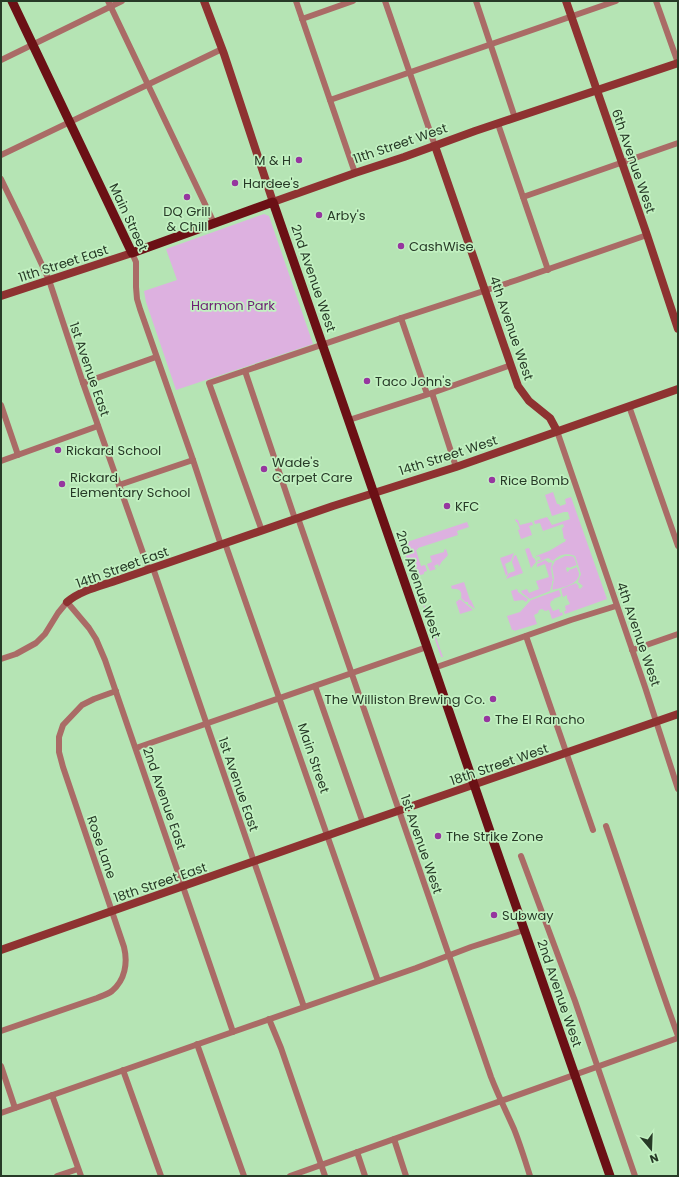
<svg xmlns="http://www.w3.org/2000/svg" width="679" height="1177" font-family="Poppins,sans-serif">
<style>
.green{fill:#ddb1e0}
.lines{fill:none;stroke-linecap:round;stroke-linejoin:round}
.street{stroke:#aa6b66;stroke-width:6}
.secondary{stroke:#8e3231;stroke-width:8}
.primary{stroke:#6b1015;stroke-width:9}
.poi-dot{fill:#96369f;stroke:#c2f1c1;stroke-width:1.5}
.labels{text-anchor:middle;stroke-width:3.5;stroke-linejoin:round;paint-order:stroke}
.street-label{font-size:13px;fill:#273a27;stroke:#c2f1c1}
.poi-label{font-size:13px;fill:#273a27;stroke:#c2f1c1;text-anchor:start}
.park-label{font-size:13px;fill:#6e1f75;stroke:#c2f1c1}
</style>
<rect width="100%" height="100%" fill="#b5e4b4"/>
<!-- green -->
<g class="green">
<path d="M264 214 269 216 313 344 176 390 146 302 144 291 177 280 166 249Z"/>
<path d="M553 492 557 504H559L560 506 566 504 565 499 571 497 607 599 565 614 564 611H566L565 606 570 604 567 598V595L563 597 561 589 576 583 579 586 578 587 580 589 583 586 578 582 581 574 575 556C566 552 559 555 553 561L548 558 538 562 537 561 541 559 539 556 536 557V556L549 551 564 542H565L566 539H564L562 528 564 527 563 524 543 531 540 523 535 524 534 521 547 517 552 525 570 519 568 512H564L552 516 545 495Z"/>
<path d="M515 519 518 520 520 525 532 522 533 525 529 526 532 535 521 539 518 530 520 529 517 522H516Z"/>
<path d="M467 522 469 527 457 531 458 535 418 548V549L416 550 421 566 425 565 427 571 424 572V574L413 577 402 545 404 543Z"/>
<path d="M529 548 533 558H534L536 562 531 568 525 549Z"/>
<path d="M446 549 448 555C445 559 441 561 439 567L438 564 434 566 436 569 430 571 427 564 432 562 430 556 444 552V550Z"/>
<path d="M514 553 511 561 505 564 508 574 506 576 500 558Z"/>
<path d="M516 555 523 573 506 579 509 573 515 571 512 562 514 556Z"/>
<path d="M565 556H571L574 557 577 565 569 568 568 567 566 568 567 572 569 571V570L577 567C577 568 579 573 579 573 580 585 560 588 552 590L554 578 552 567 555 561Z"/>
<path d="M545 560 549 563 550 562 552 563 551 569 553 581H552V584L550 591 530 599 522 593 521 591 527 589 529 593 539 589 536 581 549 577 545 564 537 567V564Z"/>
<path d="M464 582 470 600H471L475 609 468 604V602H465L461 598C463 591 458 588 452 589L451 586Z"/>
<path d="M417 587H418L443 657H441Z"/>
<path d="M517 589 518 592 528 599 526 602 523 600 514 601 511 591Z"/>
<path d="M559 590 561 596 553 599 554 600 551 601 550 605 553 611 559 609 560 613 562 612 563 615 552 619 549 610 545 611 542 609 539 610 538 613 534 615 537 624 514 631V630H512L507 616 520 612 531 600Z"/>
<path d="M460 599 473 610 460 614 456 602Z"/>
</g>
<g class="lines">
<!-- street -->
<g class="street">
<path d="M108 1 214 223"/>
<path d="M296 1 355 173"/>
<path d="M385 1 435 146"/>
<path d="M476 1 515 118"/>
<path d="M656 1 678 63"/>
<path d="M302 19 353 1"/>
<path d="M1 60 122 1"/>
<path d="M330 100 616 1"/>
<path d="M498 124 548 270"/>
<path d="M1 155 222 49"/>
<path d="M1 179 22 222 49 280 83 383 149 570"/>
<path d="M523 197 678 143"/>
<path d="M132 253 136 262V287L137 299 140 309 193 460 221 545"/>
<path d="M401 318 427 394"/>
<path d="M245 371 295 519"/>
<path d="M83 383 156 357"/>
<path d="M432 393 456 467"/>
<path d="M1 405 18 455"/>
<path d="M629 406 678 546"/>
<path d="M349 420 432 393 511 365"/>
<path d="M557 431 645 687 678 789"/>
<path d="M1 461 98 426"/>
<path d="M119 485 193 460"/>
<path d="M298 518 491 1077C498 1095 506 1111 514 1129 520 1144 525 1160 530 1176"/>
<path d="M262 531 209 383 401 318 517 280 647 235"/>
<path d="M225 543 378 981"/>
<path d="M153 568 304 1007"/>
<path d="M526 636 593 830"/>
<path d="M632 650 678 634"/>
<path d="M1 659 16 654 36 643 45 634 58 613 67 602 89 628 96 639 105 660 233 1032"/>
<path d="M434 668 571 620 616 606"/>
<path d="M315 686 363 823"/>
<path d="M136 748 427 647"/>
<path d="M606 826C630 896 653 967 678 1036"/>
<path d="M521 856 575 1001 635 1176"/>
<path d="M269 1019 281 1048 325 1176"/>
<path d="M1 1031 97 998C102 996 108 994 112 991 125 980 128 963 124 947L63 767 59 752V737L63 725 82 705 94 699 116 691"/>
<path d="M197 1044 244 1176"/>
<path d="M1 1066 15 1108"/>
<path d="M123 1070 161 1176"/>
<path d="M52 1095 81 1176"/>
<path d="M1 1113 416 968 471 947 524 930"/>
<path d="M394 1139 406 1176"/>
<path d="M357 1152 365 1176"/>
<path d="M57 1176 78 1169"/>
<path d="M290 1176 678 1038"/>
</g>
<!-- secondary -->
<g class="secondary">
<path d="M204 1 224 54 273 202 355 173 404 157 475 131 678 63"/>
<path d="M566 1 647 235 678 329"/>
<path d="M435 146 518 386 529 401 550 418 557 431"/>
<path d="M1 296 132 253"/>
<path d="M67 602C81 590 101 586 118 580L333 506 456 467 678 389"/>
<path d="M1 950 363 823 678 714"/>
</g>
<!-- primary -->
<path class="primary" d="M12 1 132 253 273 202 427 647 494 843 610 1176"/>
</g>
<!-- markers -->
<g class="poi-dot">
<circle cx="299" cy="160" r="4"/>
<circle cx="235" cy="183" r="4"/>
<circle cx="187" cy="197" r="4"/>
<circle cx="319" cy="215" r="4"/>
<circle cx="401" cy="246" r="4"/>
<circle cx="367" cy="381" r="4"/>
<circle cx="58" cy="450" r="4"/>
<circle cx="264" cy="469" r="4"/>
<circle cx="492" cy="480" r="4"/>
<circle cx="62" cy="484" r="4"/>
<circle cx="447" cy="506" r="4"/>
<circle cx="493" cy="699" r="4"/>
<circle cx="487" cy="719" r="4"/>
<circle cx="438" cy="836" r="4"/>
<circle cx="494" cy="915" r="4"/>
</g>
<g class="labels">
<!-- street labels -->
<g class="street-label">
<text transform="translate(400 143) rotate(-19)" y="5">11th Street West</text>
<text transform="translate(634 161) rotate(71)" y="5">6th Avenue West</text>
<text transform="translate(129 217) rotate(65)" y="5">Main Street</text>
<text transform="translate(63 263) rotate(-18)" y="5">11th Street East</text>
<text transform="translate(314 278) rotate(71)" y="5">2nd Avenue West</text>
<text transform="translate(512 328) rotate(71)" y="5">4th Avenue West</text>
<text transform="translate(90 369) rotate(71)" y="5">1st Avenue East</text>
<text transform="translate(448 455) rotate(-18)" y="5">14th Street West</text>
<text transform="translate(122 567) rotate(-20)" y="5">14th Street East</text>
<text transform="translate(419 584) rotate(71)" y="5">2nd Avenue West</text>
<text transform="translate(639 634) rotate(71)" y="5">4th Avenue West</text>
<text transform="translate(314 758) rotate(71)" y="5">Main Street</text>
<text transform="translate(499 764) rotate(-19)" y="5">18th Street West</text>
<text transform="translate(239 784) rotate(71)" y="5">1st Avenue East</text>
<text transform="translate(165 798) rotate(71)" y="5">2nd Avenue East</text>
<text transform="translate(422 844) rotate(71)" y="5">1st Avenue West</text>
<text transform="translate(102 847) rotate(71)" y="5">Rose Lane</text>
<text transform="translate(160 882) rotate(-19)" y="5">18th Street East</text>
<text transform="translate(560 993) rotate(71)" y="5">2nd Avenue West</text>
</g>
<!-- poi labels -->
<g class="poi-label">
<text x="291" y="165" text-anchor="end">M &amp; H</text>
<text x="243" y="188">Hardee's</text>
<text x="187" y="216" text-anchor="middle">DQ Grill<tspan x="187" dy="15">&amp; Chill</tspan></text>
<text x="327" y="220">Arby's</text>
<text x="409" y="251">CashWise</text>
<text x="375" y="386">Taco John's</text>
<text x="66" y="455">Rickard School</text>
<text x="272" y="467">Wade's<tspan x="272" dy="15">Carpet Care</tspan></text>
<text x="70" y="482">Rickard<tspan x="70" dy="15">Elementary School</tspan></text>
<text x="500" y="485">Rice Bomb</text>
<text x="455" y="511">KFC</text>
<text x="485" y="704" text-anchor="end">The Williston Brewing Co.</text>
<text x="495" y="724">The El Rancho</text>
<text x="446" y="841">The Strike Zone</text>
<text x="502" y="920">Subway</text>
</g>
<!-- park labels -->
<g class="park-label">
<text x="233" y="310">Harmon Park</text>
</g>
</g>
<!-- border -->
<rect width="679" height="1177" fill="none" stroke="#273a27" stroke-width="4"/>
<!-- north arrow -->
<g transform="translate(651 1149) rotate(161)" stroke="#c2f1c1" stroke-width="3" paint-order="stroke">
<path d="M0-3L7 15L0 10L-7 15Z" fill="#273a27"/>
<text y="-6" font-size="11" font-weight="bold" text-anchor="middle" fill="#273a27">N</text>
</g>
</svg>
